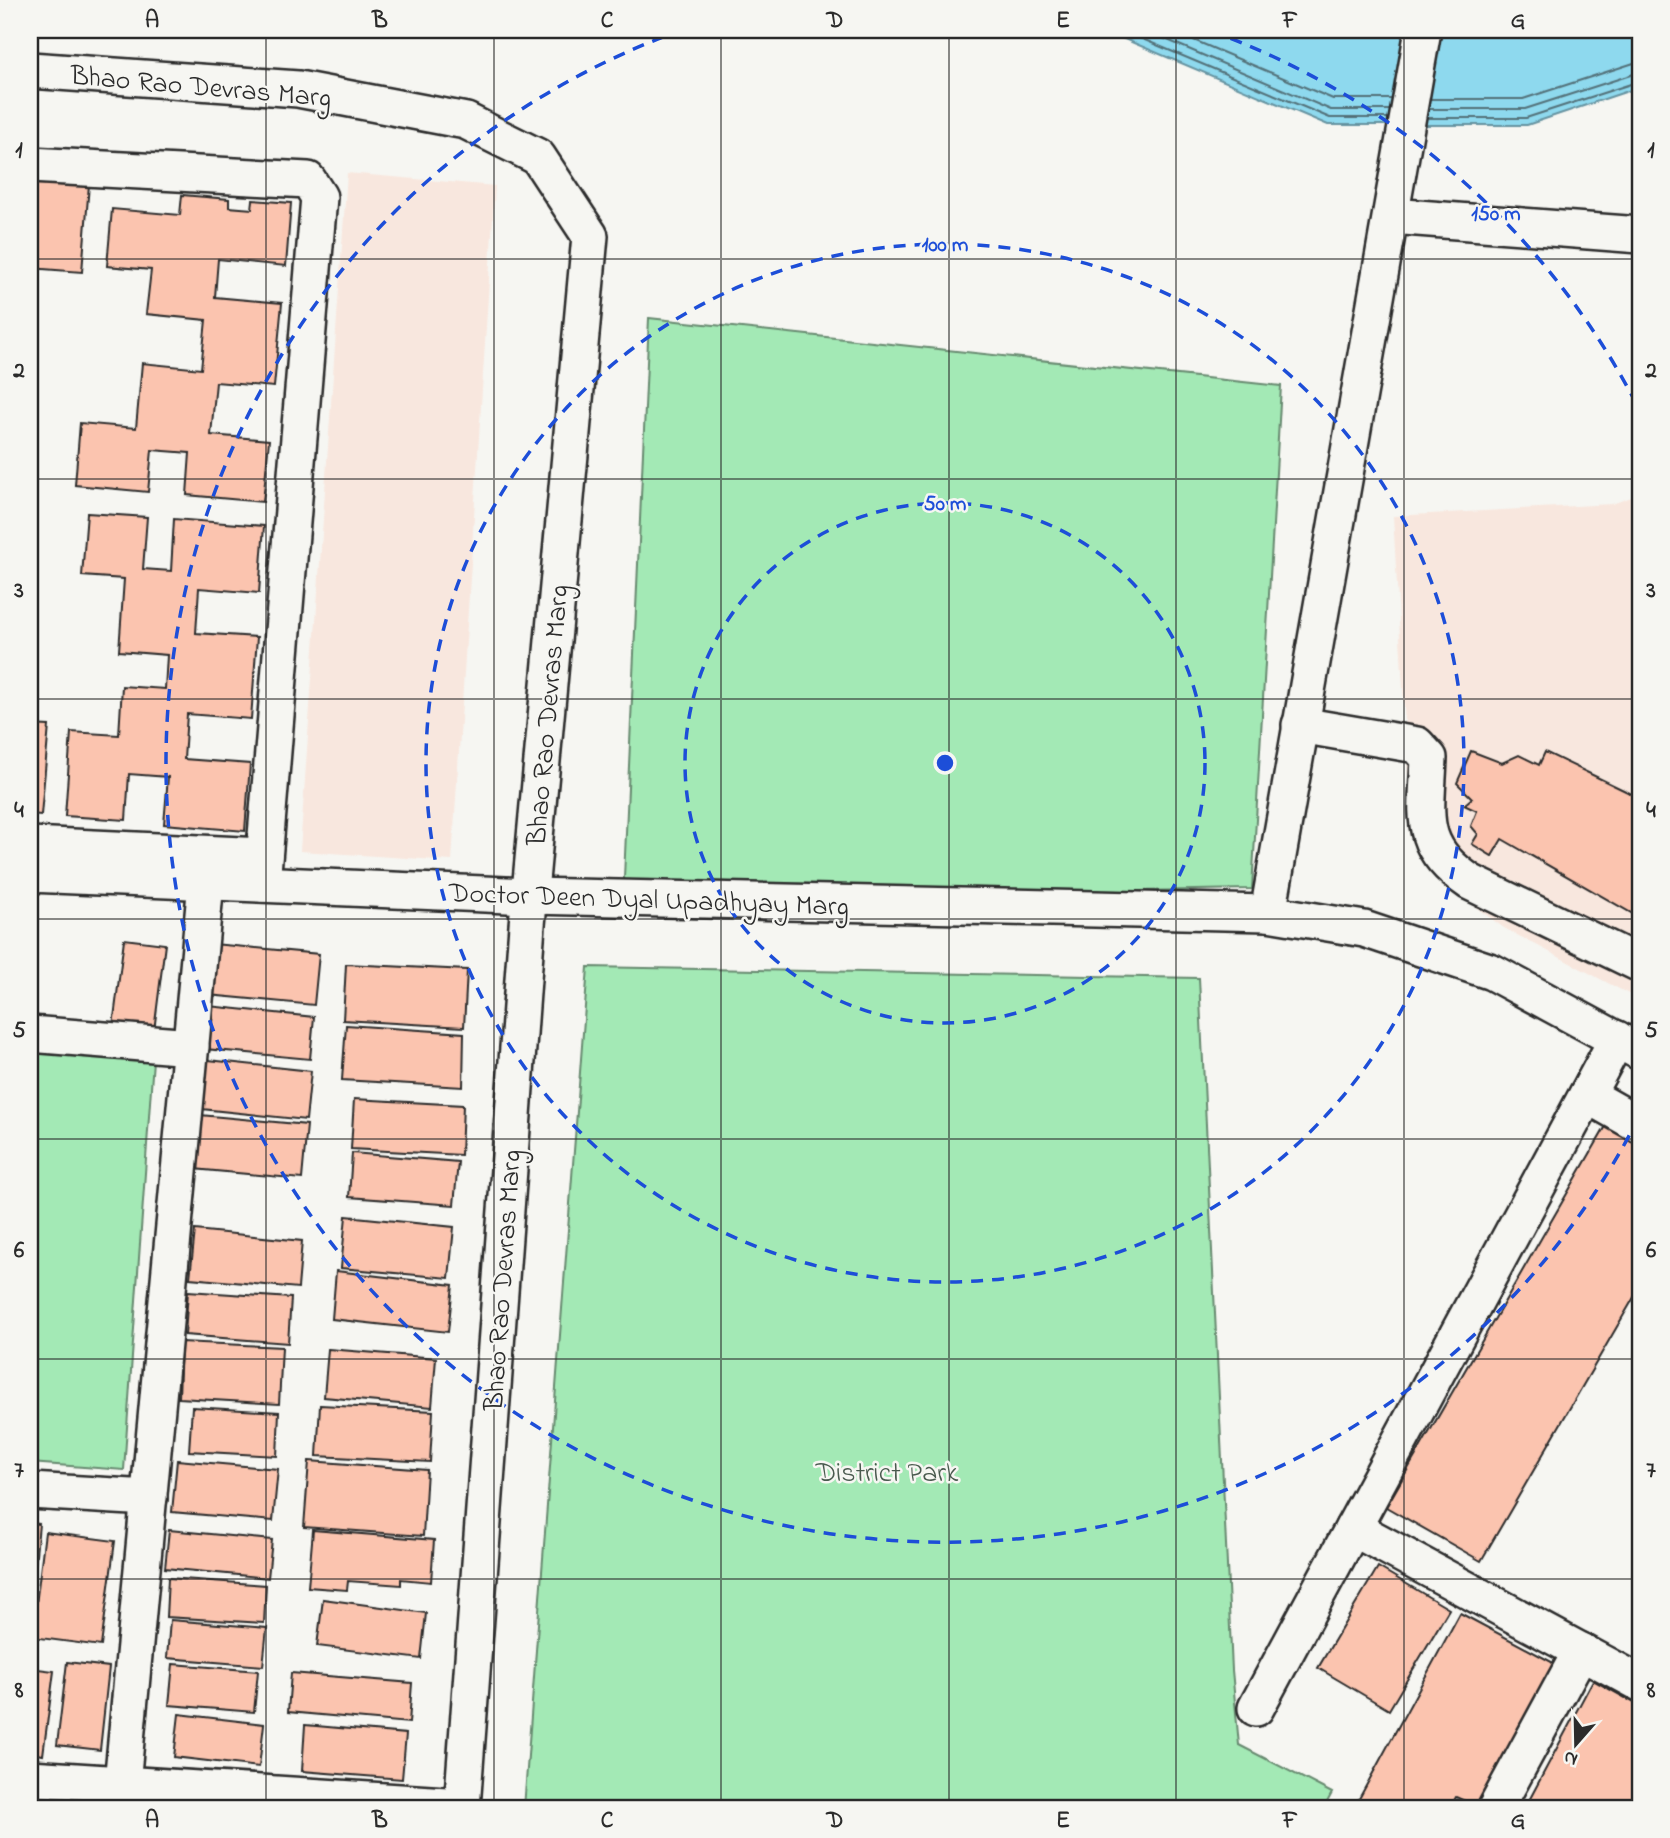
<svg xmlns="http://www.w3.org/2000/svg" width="1670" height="1838" font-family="'Indie Flower',sans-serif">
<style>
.built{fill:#f8e7de}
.green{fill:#a3e9b5;stroke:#678a70;stroke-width:2}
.water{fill:#8ed9ee;stroke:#6693a0;stroke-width:2}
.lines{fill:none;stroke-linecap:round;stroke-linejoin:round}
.shore{stroke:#537179;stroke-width:2}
.building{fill:#fbc4af;stroke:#2b2b2b;stroke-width:2}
.minor-casing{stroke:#2b2b2b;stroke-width:40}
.minor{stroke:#f6f6f2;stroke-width:35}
.grid{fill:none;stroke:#2b2b2b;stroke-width:2;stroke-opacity:0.55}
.ring{fill:none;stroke:#1d4ed8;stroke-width:3.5;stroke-dasharray:12 9}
.labels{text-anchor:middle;stroke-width:5;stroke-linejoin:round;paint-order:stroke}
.street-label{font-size:28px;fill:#2b2b2b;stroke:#f6f6f2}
.park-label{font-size:28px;fill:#495a4e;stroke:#f6f6f2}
.centre{fill:#1d4ed8;stroke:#f6f6f2;stroke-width:3.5}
.ring-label{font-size:21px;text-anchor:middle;font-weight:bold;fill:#1d4ed8;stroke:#f6f6f2;stroke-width:5;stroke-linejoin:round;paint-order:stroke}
.neatline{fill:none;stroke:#2b2b2b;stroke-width:2.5}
.grid-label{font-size:23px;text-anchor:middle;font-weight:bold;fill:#2b2b2b}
</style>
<rect width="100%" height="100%" fill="#f6f6f2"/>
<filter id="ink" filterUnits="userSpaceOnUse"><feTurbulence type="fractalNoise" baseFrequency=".0143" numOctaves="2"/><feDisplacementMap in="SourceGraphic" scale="14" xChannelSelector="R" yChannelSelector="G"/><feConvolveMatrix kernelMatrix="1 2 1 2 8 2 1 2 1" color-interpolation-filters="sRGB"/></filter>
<g filter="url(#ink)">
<!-- built -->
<g class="built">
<path d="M347 173 495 186 452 861 300 851Z"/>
<path d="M1640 494V1000L1504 928 1443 883 1411 828 1393 516 1612 504Z"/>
</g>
<!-- green -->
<g class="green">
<path d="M649 318 1281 386 1252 889 623 900Z"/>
<path d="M588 967 1199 978 1232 1670 1239 1745 1332 1793 1324 1808H524Z"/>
<path d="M30 1051 153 1060 124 1470 30 1463Z"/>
</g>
<!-- water -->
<path class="water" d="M1103 30H1640V87L1527 125H1328Z"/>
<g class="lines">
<!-- shore -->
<g class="shore">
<path d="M1121 30 1330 118H1388"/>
<path d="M1144 30 1331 110H1389"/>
<path d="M1170 30 1333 99H1391"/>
<path d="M1430 99H1523L1640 61"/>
<path d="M1429 109H1525L1640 72"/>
<path d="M1427 118H1526L1640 81"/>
</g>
</g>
<!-- building -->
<g class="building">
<path d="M31 179 89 184 82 272 30 268Z"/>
<path d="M182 195 229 199V207L252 209 253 200 291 203 286 266 218 259 215 297 282 303 274 387 216 382 211 435 269 440 263 502 187 495 190 453 152 450 148 492 75 485 80 423 136 428 142 363 201 369 206 320 146 314 151 270 107 266 112 209 180 215Z"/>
<path d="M87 513 147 517 143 569 171 571 174 519 264 526 259 593 199 588 196 633 257 637 251 719 187 714 184 759 250 764 245 831 164 824 168 777 129 774 126 820 65 816 71 732 119 735 122 686 165 689 167 655 119 651 124 579 82 576Z"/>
<path d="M30 725 49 726 41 815 30 814Z"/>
<path d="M1471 751 1502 763 1519 755 1539 765 1545 752 1640 798V918L1502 839 1492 856 1472 844 1478 834 1471 826 1477 811 1464 805 1472 798 1457 783Z"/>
<path d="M124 939 165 944 154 1031 113 1026Z"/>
<path d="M213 944 319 954 314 1005 208 995Z"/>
<path d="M346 964 467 970 464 1027 343 1020Z"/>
<path d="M208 1006 314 1017 310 1059 205 1049Z"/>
<path d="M346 1025 464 1033 463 1087 342 1080Z"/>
<path d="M208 1060 311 1071 306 1120 202 1109Z"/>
<path d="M354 1099 463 1105 461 1155 351 1149Z"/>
<path d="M1613 1114 1640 1130V1287L1481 1561 1386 1507Z"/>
<path d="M200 1115 307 1125 302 1179 194 1169Z"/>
<path d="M352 1153 458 1162 454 1205 349 1197Z"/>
<path d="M346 1216 454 1227 449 1278 341 1268Z"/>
<path d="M195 1230 302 1241 298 1288 190 1278Z"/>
<path d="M336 1271 453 1285 448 1332 332 1319Z"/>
<path d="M188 1291 291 1298 288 1343 185 1335Z"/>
<path d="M181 1342 282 1347 279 1404 179 1398Z"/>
<path d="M328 1349 436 1358 432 1407 324 1397Z"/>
<path d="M320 1405 433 1411 430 1462 317 1456Z"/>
<path d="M192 1407 279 1412 277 1456 189 1451Z"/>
<path d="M177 1460 278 1469 273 1521 172 1512Z"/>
<path d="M309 1461 427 1470 423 1536 304 1527Z"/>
<path d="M30 1523 39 1524 30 1617Z"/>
<path d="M169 1530 272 1540 268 1578 165 1568Z"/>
<path d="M313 1530 434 1540 431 1582 401 1579V1585L348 1581 347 1590 308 1587Z"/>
<path d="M45 1532 115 1541 101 1646 32 1637Z"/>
<path d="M1378 1567 1449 1609 1389 1710 1318 1668Z"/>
<path d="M168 1578 266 1585 264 1623 166 1617Z"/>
<path d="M323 1599 426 1613 421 1659 317 1646Z"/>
<path d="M1460 1613 1559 1666 1481 1808 1456 1797 1450 1808H1354Z"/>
<path d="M170 1620 267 1628 263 1666 167 1658Z"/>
<path d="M67 1662 109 1667 100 1750 57 1745Z"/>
<path d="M173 1664 258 1671 254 1712 169 1705Z"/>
<path d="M30 1668 54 1671 43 1755 30 1753Z"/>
<path d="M291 1673 412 1683 409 1723 288 1712Z"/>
<path d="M1593 1680 1640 1706V1808H1525Z"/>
<path d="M179 1714 264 1724 259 1767 174 1757Z"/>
<path d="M305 1725 406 1734 402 1779 302 1771Z"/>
</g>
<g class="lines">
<!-- minor casing -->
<g class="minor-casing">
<g id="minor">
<path d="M30 70 298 89 466 121 538 157 590 236 527 925 462 1808"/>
<path d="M30 165 308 180 319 197 262 884"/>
<path d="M1391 216 1640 235"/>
<path d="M1300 725 1417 745 1429 758C1427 815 1416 846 1470 882L1640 964"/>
<path d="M30 845 264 856"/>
<path d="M30 874 530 896 1268 913 1364 929 1492 972 1640 1052"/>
<path d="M1268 913 1423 30"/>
<path d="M30 1034 191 1047"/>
<path d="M1617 1039 1353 1528 1640 1683"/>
<path d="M1587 1095 1640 1125"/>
<path d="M30 1491 149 1498"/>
<path d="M1256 1708 1353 1528"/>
<path d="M30 1778 462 1806"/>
<path d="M122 1784 206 882"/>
<path d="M1496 1808 1581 1651"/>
</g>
</g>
<!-- minor -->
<use href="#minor" class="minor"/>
</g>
</g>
<!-- grid -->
<path class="grid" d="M266 30V1808M494 30V1808M721 30V1808M949 30V1808M1176 30V1808M1404 30V1808M30 259H1640M30 479H1640M30 699H1640M30 919H1640M30 1139H1640M30 1359H1640M30 1579H1640"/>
<!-- distance rings -->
<g class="ring">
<circle cx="945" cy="763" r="260"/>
<circle cx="945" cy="763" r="519"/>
<path d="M1639 1117A779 779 0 1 1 679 31M1211 31A779 779 0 0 1 1639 409"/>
</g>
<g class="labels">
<!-- street labels -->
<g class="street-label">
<text transform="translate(201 85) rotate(5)" y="10">Bhao Rao Devras Marg</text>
<text transform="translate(546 715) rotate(-85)" y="10">Bhao Rao Devras Marg</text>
<text transform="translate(649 898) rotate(2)" y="10">Doctor Deen Dyal Upadhyay Marg</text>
<text transform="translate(501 1280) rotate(-86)" y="10">Bhao Rao Devras Marg</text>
</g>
<!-- park labels -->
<g class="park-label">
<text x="887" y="1481">District Park</text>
</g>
</g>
<circle cx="945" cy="763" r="10" class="centre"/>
<g class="ring-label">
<text x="1496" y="220">150 m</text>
<text x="945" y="251">100 m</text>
<text x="945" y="510">50 m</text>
</g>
<!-- margin -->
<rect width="1670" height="1838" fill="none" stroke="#f6f6f2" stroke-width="77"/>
<!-- north arrow -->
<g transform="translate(1576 1744) rotate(200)" stroke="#f6f6f2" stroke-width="5" paint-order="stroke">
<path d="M0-5L12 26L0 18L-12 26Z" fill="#2b2b2b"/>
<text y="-10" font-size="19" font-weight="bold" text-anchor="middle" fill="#2b2b2b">N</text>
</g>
<rect x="38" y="38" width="1594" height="1762" class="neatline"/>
<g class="grid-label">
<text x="152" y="27">A</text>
<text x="380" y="27">B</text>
<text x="607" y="27">C</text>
<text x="835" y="27">D</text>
<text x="1063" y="27">E</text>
<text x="1290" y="27">F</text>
<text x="1518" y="27">G</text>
<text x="19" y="157">1</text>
<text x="1651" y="157">1</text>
<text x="19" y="377">2</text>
<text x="1651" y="377">2</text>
<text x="19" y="597">3</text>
<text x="1651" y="597">3</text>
<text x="19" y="817">4</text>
<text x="1651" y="817">4</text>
<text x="19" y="1037">5</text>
<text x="1651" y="1037">5</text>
<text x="19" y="1257">6</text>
<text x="1651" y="1257">6</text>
<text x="19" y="1477">7</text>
<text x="1651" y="1477">7</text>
<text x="19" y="1697">8</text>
<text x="1651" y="1697">8</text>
<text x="152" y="1827">A</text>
<text x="380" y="1827">B</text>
<text x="607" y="1827">C</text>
<text x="835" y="1827">D</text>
<text x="1063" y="1827">E</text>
<text x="1290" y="1827">F</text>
<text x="1518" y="1827">G</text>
</g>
</svg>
